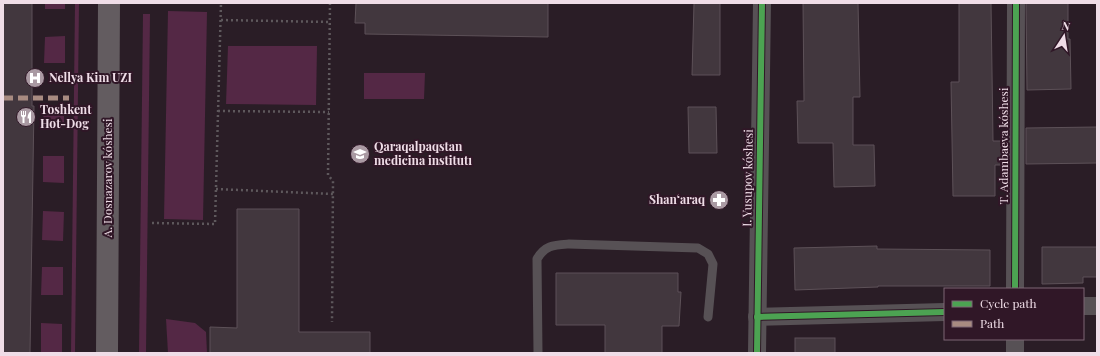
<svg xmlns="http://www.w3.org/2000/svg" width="1100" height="356" font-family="'Playfair Display',serif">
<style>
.green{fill:#542845}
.building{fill:#42373e;stroke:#5d5158}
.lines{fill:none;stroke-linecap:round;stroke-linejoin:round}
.path{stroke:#5e585c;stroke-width:2.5;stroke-dasharray:2 3;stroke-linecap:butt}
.lane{stroke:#575155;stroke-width:9}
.street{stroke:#575155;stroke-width:18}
.secondary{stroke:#635c60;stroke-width:22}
.quiet{stroke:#a88b81;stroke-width:5;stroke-dasharray:10 5;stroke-linecap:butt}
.cycleway-casing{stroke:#301727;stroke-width:8}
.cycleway{stroke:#4ca352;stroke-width:6}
.labels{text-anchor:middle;stroke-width:4;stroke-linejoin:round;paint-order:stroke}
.poi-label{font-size:12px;font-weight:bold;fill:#efdde7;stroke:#301727;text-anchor:start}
.street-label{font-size:12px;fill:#efdde7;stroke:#301727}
</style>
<rect width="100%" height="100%" fill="#2a1d26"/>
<!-- green -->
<g class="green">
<rect x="45" y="3" width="20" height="6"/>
<path d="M75 3H79L75 353H71Z"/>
<path d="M168 11 207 12 203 220 164 219Z"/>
<path d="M143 14H150L146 353H139Z"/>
<path d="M65 36V63H44L45 37Z"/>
<path d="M228 46H317L316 105 226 104Z"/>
<path d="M364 73H425L424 99H364Z"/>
<path d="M43 109H64V127H44Z"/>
<path d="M43 156H64V183L43 182Z"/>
<path d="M43 211 64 212 63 241 42 240Z"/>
<path d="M42 267H63V295H41Z"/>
<path d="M166 319 195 323 206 332 207 353H168Z"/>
<path d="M41 323 62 324V353H41Z"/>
</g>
<!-- building -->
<g class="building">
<path d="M3 3H32V106H34L30 353H3Z"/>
<path d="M356 3H548V37L365 34V23H355Z"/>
<path d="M694 3H720V75H692Z"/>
<path d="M803 3H858L860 97H853V145H874L875 186 834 187 833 143H798L797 101H804Z"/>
<path d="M959 3H991L993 141H1005V165H995V196H953L951 82H959Z"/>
<path d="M1026 3H1068V39H1070L1071 89 1027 90Z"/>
<path d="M688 107H716L717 153H689Z"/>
<path d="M1097 127V163L1026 164V128Z"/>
<path d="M237 209H299V332H370V353H210V327L237 328Z"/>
<path d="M877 246V249L990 250V286H878V287L795 290 794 248Z"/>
<path d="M1042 247H1097V277H1083V283L1042 284Z"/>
<path d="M556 273H678V292H681L679 326H662V353H605V325H556Z"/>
<rect x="795" y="338" width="40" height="15"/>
</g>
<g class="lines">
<!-- path -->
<g class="path">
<path d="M330 3 328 175 333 181 332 322"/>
<path d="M221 20 330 22"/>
<path d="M218 111 329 112"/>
<path d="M216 189 333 194"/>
<path d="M152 223 215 224 221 3"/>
</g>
<!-- lane -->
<path class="lane" d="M538 353 537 259C545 245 554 245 569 244L698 248 708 254 713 264 708 317"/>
<!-- street -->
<g class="street">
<path d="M1015 289 1016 3"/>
<path d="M1083 306H1097"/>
<path d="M757 317 945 312"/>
<path d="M1015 339V353"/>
<path d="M757 353 762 3"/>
</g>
<!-- secondary -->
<path class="secondary" d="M107 353 109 3"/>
<!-- quiet -->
<path class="quiet" d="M3 98H69"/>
<!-- cycleway casing -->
<g class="cycleway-casing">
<g id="cycleway">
<path d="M1015 289 1016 3"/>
<path d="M757 317 945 312"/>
<path d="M757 353 762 3"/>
</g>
</g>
<!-- cycleway -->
<use href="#cycleway" class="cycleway"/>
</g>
<!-- icons -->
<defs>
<g id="hospital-disc" transform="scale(1)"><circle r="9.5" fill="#aa9aa3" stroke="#301727"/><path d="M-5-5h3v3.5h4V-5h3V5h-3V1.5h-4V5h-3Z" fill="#fff"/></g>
<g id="restaurant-disc" transform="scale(1)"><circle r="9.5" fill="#aa9aa3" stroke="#301727"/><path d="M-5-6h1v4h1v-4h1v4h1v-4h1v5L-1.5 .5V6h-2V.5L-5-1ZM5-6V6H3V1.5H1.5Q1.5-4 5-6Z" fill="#fff"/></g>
<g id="university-disc" transform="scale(1)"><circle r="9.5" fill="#aa9aa3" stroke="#301727"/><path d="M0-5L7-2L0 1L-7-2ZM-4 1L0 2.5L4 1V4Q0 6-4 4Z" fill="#fff"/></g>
<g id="pharmacy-disc" transform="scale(1)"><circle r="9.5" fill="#aa9aa3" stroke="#301727"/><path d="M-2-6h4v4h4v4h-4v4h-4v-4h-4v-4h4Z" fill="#fff"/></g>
</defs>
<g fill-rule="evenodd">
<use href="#hospital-disc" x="35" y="78"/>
<use href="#restaurant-disc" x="26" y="117"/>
<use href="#university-disc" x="360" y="154"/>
<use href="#pharmacy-disc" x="719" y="200"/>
</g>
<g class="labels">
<!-- poi labels -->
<g class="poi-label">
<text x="49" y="82">Nellya Kim UZI</text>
<text x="40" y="114">Toshkent<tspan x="40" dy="14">Hot-Dog</tspan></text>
<text x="374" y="151">Qaraqalpaqstan<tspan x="374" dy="14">medicina institutı</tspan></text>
<text x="705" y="204" text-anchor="end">Shanʻaraq</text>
</g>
<!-- street labels -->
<g class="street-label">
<text transform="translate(1004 146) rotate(-90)" y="4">T. Adambaeva kóshesi</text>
<text transform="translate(108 178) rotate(-90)" y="4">A. Dosnazarov kóshesi</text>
<text transform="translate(748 178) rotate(-89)" y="4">I. Yusupov kóshesi</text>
</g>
</g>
<!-- border -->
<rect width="1100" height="356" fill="none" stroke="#efdde7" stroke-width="8"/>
<!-- legend -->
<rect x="944" y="288" width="140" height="52" fill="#301727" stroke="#7c6674"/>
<rect x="952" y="301" width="20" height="6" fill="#4ca352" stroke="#7c6674"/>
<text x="980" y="308" font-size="12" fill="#efdde7">Cycle path</text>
<rect x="952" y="321" width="20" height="6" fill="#a88b81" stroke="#7c6674"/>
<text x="980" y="328" font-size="12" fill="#efdde7">Path</text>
<!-- north arrow -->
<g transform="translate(1064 36) rotate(12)" stroke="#301727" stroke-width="3" paint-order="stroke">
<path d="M0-3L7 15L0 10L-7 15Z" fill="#efdde7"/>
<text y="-6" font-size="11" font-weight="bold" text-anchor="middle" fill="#efdde7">N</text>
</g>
</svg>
